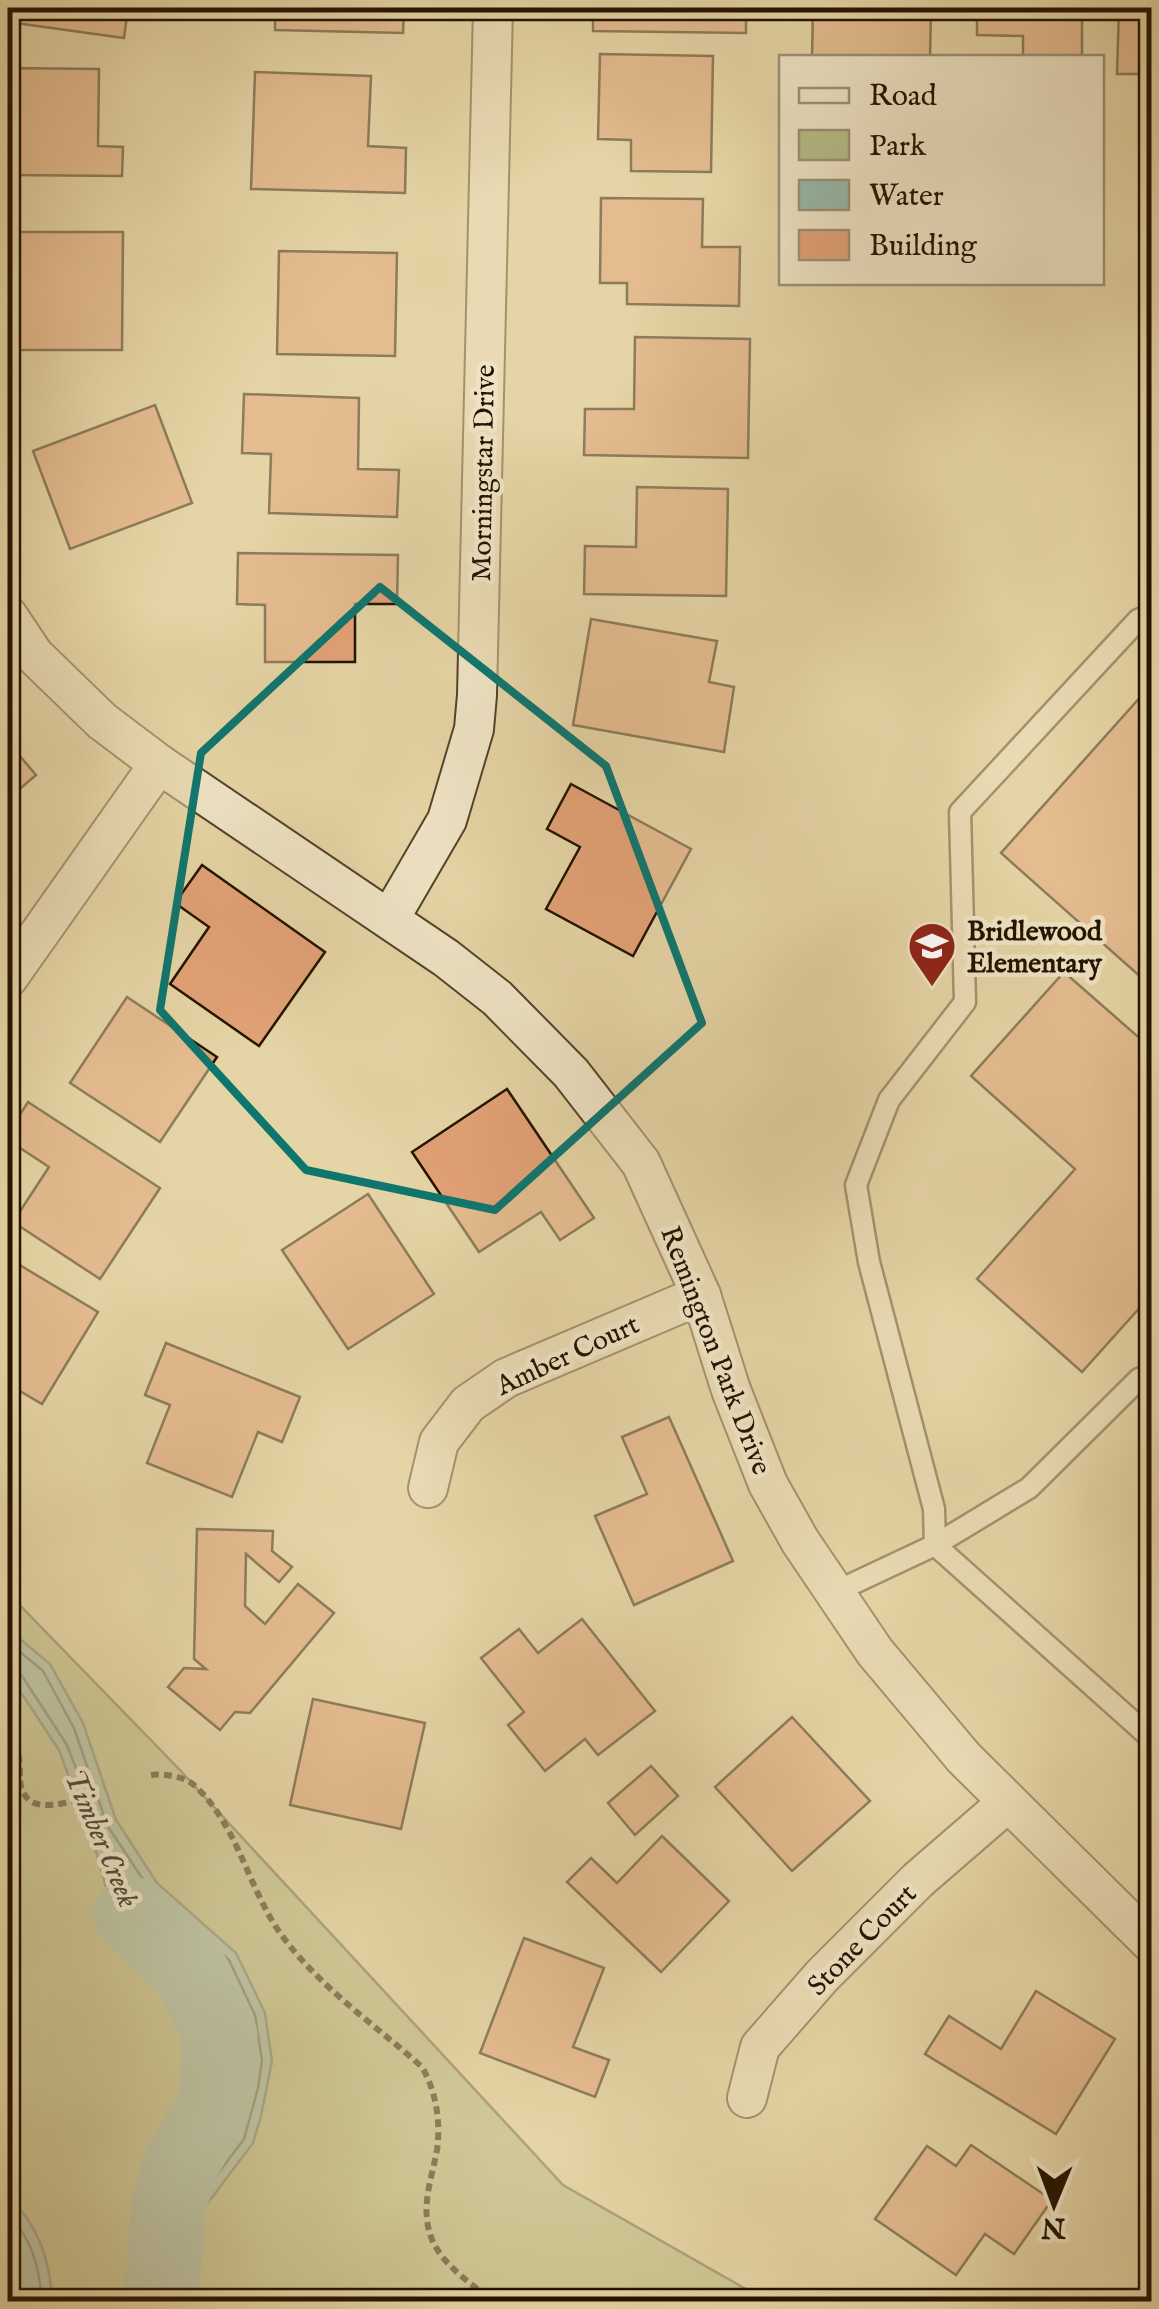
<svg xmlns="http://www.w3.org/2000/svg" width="1159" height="2309" font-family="'IM FELL English',serif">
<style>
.green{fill:#b5bc86;stroke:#6c6843;stroke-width:2.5}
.water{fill:#96b8a8;stroke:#687665;stroke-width:2.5}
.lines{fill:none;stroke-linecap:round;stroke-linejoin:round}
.shore{stroke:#5c6654;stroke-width:2.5}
.river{stroke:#96b8a8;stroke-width:75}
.building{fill:#e2a176;stroke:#231300;stroke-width:2.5}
.lane-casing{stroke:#544329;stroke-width:25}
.street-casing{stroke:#544329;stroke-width:42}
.path{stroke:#231300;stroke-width:6;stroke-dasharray:8 5;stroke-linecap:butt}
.lane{stroke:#eee3c4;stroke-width:20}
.street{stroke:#eee3c4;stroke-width:38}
.marked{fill:none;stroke:#0f766e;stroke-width:8;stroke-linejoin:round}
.labels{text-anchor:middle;stroke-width:9;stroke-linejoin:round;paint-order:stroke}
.street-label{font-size:28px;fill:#231300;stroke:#eee3c4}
.poi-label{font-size:28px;font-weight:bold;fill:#231300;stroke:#eee3c4;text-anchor:start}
.water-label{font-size:30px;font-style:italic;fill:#4b4d3b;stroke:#eee3c4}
</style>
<rect width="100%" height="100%" fill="#e5d4a5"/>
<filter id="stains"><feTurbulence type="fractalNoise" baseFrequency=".002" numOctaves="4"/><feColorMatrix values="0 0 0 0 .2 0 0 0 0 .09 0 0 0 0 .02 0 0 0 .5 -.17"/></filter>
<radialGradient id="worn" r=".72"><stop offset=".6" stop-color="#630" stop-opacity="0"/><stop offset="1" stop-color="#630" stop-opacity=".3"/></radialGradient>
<!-- green -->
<path class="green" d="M8 1593 178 1768 563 2185 767 2301H8Z"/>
<!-- water -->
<g class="water">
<path d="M8 1629 50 1664 83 1723 116 1820 157 1883 236 1953 265 2013 272 2061 261 2116 253 2143 195 2220 186 2246 182 2277 183 2301H127L140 2191 160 2169 196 2146 221 2115 230 2085 228 2052 209 1999 155 1956 114 1918 97 1854 59 1750 14 1682 8 1676Z"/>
<path d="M8 2195C38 2226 50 2258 52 2301H8Z"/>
</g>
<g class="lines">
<!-- shore -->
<g class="shore">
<path d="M8 1642 43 1671 74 1728 103 1813 101 1819 94 1816 67 1745 22 1676 16 1671 8 1670"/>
<path d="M138 1898 195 1946V1953L188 1954 135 1907 134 1902Z"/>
<path d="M184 2180 190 2182 191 2187 175 2210 166 2236 160 2238 157 2233C159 2209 162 2194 184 2180Z"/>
<path d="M8 2210C31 2242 39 2261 42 2302"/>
<path d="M137 2302 149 2196 167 2177 203 2153 229 2120 239 2086 238 2051 217 1993 162 1949 123 1913 99 1829V1825L103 1823 107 1825 150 1890 229 1960 255 2015 262 2060 258 2088 244 2139 185 2217 176 2245 172 2275 173 2302"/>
</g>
<!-- river -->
<path class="river" d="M131 1914 191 1972 220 2036 217 2091 212 2110 178 2169 168 2212 161 2302"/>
</g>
<!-- building -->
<g class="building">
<path d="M8 8H128L124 38 8 22Z"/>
<path d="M275 8H404L403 33 275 30Z"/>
<path d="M593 8H746V33L593 31Z"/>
<path d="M813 8H931L930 58H812Z"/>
<path d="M977 8H1082V58H1023V36L977 35Z"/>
<path d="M1119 8H1152V74H1117Z"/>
<path d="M600 54 713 56 711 172 631 171V140L598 139Z"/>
<path d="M8 68 99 69 98 146 123 147 122 176 8 175Z"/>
<path d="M255 72 371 76 368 146 406 148 405 193 251 189Z"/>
<path d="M601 198 703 199 702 247H740L739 306 627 304V283H600Z"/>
<path d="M8 232H123L122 350H8Z"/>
<path d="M279 251 397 253 395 356 277 354Z"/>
<path d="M635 337 750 339 748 458 584 455 585 409H634Z"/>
<path d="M244 394 359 398 358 469 399 470 397 517 269 513 271 454 242 453Z"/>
<path d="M155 405 192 503 70 549 33 451Z"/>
<path d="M637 487 728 489 726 596 584 594 585 546 636 547Z"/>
<path d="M238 553 398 555 397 604H355V662H265V605L237 604Z"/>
<path d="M591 619 717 641 709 682 734 687 724 752 573 725Z"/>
<path d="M1152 684V987L1001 853Z"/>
<path d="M8 742 36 775 8 799Z"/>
<path d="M571 784 691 849 633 956 546 909 580 847 547 829Z"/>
<path d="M202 865 325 952 259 1046 170 984 209 927 175 903Z"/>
<path d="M1064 972 1152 1049V1294L1082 1372 977 1279 1075 1169 971 1076Z"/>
<path d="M127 997 217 1057 160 1142 70 1083Z"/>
<path d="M507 1089 594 1218 560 1240 541 1212 479 1252 412 1152Z"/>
<path d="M28 1102 160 1188 100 1279 13 1222 49 1167 8 1140V1133Z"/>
<path d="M368 1194 434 1294 348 1349 282 1250Z"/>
<path d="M8 1258 98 1312 42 1404 8 1384Z"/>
<path d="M166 1343 300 1397 282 1442 258 1432 232 1497 147 1463 170 1405 145 1395Z"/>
<path d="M669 1417 733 1561 634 1605 595 1516 647 1494 622 1437Z"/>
<path d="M197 1529 273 1531 272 1551 292 1567 279 1582 246 1554 245 1606 265 1624 298 1584 334 1613 250 1713 235 1712 220 1730 168 1687 184 1668 206 1669 194 1659Z"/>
<path d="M582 1619 655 1711 598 1755 585 1739 545 1771 508 1725 524 1712 481 1658 519 1629 538 1653Z"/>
<path d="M313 1699 425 1723 401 1829 290 1805Z"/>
<path d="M792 1717 870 1801 792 1871 715 1787Z"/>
<path d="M651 1766 678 1796 635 1835 608 1803Z"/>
<path d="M662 1836 729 1901 661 1972 567 1882 591 1858 617 1883Z"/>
<path d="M524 1938 604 1968 573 2047 609 2060 595 2097 480 2053Z"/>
<path d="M1036 1991 1115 2039 1056 2134 925 2054 949 2016 1001 2049Z"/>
<path d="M971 2145 1052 2200 1014 2254 985 2234 956 2275 875 2219 927 2146 956 2166Z"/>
</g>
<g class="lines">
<!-- lane casing -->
<g class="lane-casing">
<g id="lane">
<path d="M1152 1374 1139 1379 1029 1488 935 1545 1152 1739"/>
<path d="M835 1592 935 1545 934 1509 869 1262 856 1185 889 1100 965 1002 960 812 1138 620 1152 614"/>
</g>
</g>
<!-- street casing -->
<g class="street-casing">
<g id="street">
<path d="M8 616 34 655 102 721 159 764 446 958 497 998 571 1073 641 1163 701 1295 731 1390 768 1484 800 1541 875 1652 964 1758 1152 1944"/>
<path d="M390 918 447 820 474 729 477 695 493 8"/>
<path d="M8 978 159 764"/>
<path d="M428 1488 439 1442 468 1404 506 1378 701 1295"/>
<path d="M747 2098 760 2047 822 1976 918 1880 1007 1803"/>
</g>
</g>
<!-- path -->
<g class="path">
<path d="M8 1731C11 1738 16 1746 18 1753 21 1764 19 1776 21 1786 27 1813 57 1805 77 1800"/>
<path d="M151 1775C164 1773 185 1777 194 1785 237 1824 247 1884 278 1930 317 1986 372 2022 422 2067 436 2091 441 2122 437 2150 431 2182 419 2210 433 2242 445 2267 473 2285 494 2302"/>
</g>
<!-- lane -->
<use href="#lane" class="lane"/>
<!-- street -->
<use href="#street" class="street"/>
</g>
<!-- marked area -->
<path d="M0 0H1159V2309H0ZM380 587 606 766 702 1023 495 1210 306 1170 160 1010 201 753Z" fill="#e5d4a5" fill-opacity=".55" fill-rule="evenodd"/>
<path class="marked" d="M380 587 606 766 702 1023 495 1210 306 1170 160 1010 201 753Z"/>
<!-- icons -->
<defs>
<g id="school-pin" transform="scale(2.5)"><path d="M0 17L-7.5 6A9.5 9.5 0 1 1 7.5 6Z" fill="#8f2418" stroke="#eee3c4"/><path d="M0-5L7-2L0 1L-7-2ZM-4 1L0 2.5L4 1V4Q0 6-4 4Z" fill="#fff"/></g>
</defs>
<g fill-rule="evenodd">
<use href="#school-pin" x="932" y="946"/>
</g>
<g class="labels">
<!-- street labels -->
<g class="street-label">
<text transform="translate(482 473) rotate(-89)" y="10">Morningstar Drive</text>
<text transform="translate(717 1350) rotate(69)" y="10">Remington Park Drive</text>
<text transform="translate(567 1354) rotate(-25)" y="10">Amber Court</text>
<text transform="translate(861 1939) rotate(-46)" y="10">Stone Court</text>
</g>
<!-- poi labels -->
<g class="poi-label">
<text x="967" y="940">Bridlewood<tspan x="967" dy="32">Elementary</tspan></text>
</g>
<!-- water labels -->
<g class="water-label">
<text transform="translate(102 1838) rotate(67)" y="10">Timber Creek</text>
</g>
</g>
<!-- margin -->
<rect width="1159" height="2309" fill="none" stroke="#e5d4a5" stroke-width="40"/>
<rect x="10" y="10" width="1139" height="2289" fill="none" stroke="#231300" stroke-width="5"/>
<rect x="20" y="20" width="1119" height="2269" fill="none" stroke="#231300" stroke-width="2.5"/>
<!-- legend -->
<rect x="779" y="55" width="325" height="230" fill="#eee3c4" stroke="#9d9076" stroke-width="2.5"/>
<rect x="799" y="88" width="50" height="15" fill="#eee3c4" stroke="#9d9076" stroke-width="2.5"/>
<text x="869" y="105" font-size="30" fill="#231300">Road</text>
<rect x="799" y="130" width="50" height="30" fill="#b5bc86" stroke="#9d9076" stroke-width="2.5"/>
<text x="869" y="155" font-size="30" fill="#231300">Park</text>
<rect x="799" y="180" width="50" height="30" fill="#96b8a8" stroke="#9d9076" stroke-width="2.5"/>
<text x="869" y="205" font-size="30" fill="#231300">Water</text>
<rect x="799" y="230" width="50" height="30" fill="#e2a176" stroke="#9d9076" stroke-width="2.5"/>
<text x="869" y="255" font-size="30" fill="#231300">Building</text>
<!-- north arrow -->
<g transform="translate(1054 2204) rotate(181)" stroke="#eee3c4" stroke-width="8" paint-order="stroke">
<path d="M0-8L18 38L0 25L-18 38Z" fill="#231300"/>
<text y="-15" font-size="28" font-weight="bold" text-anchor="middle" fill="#231300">N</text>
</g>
<rect width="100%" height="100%" filter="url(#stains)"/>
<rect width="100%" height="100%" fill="url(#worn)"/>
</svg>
